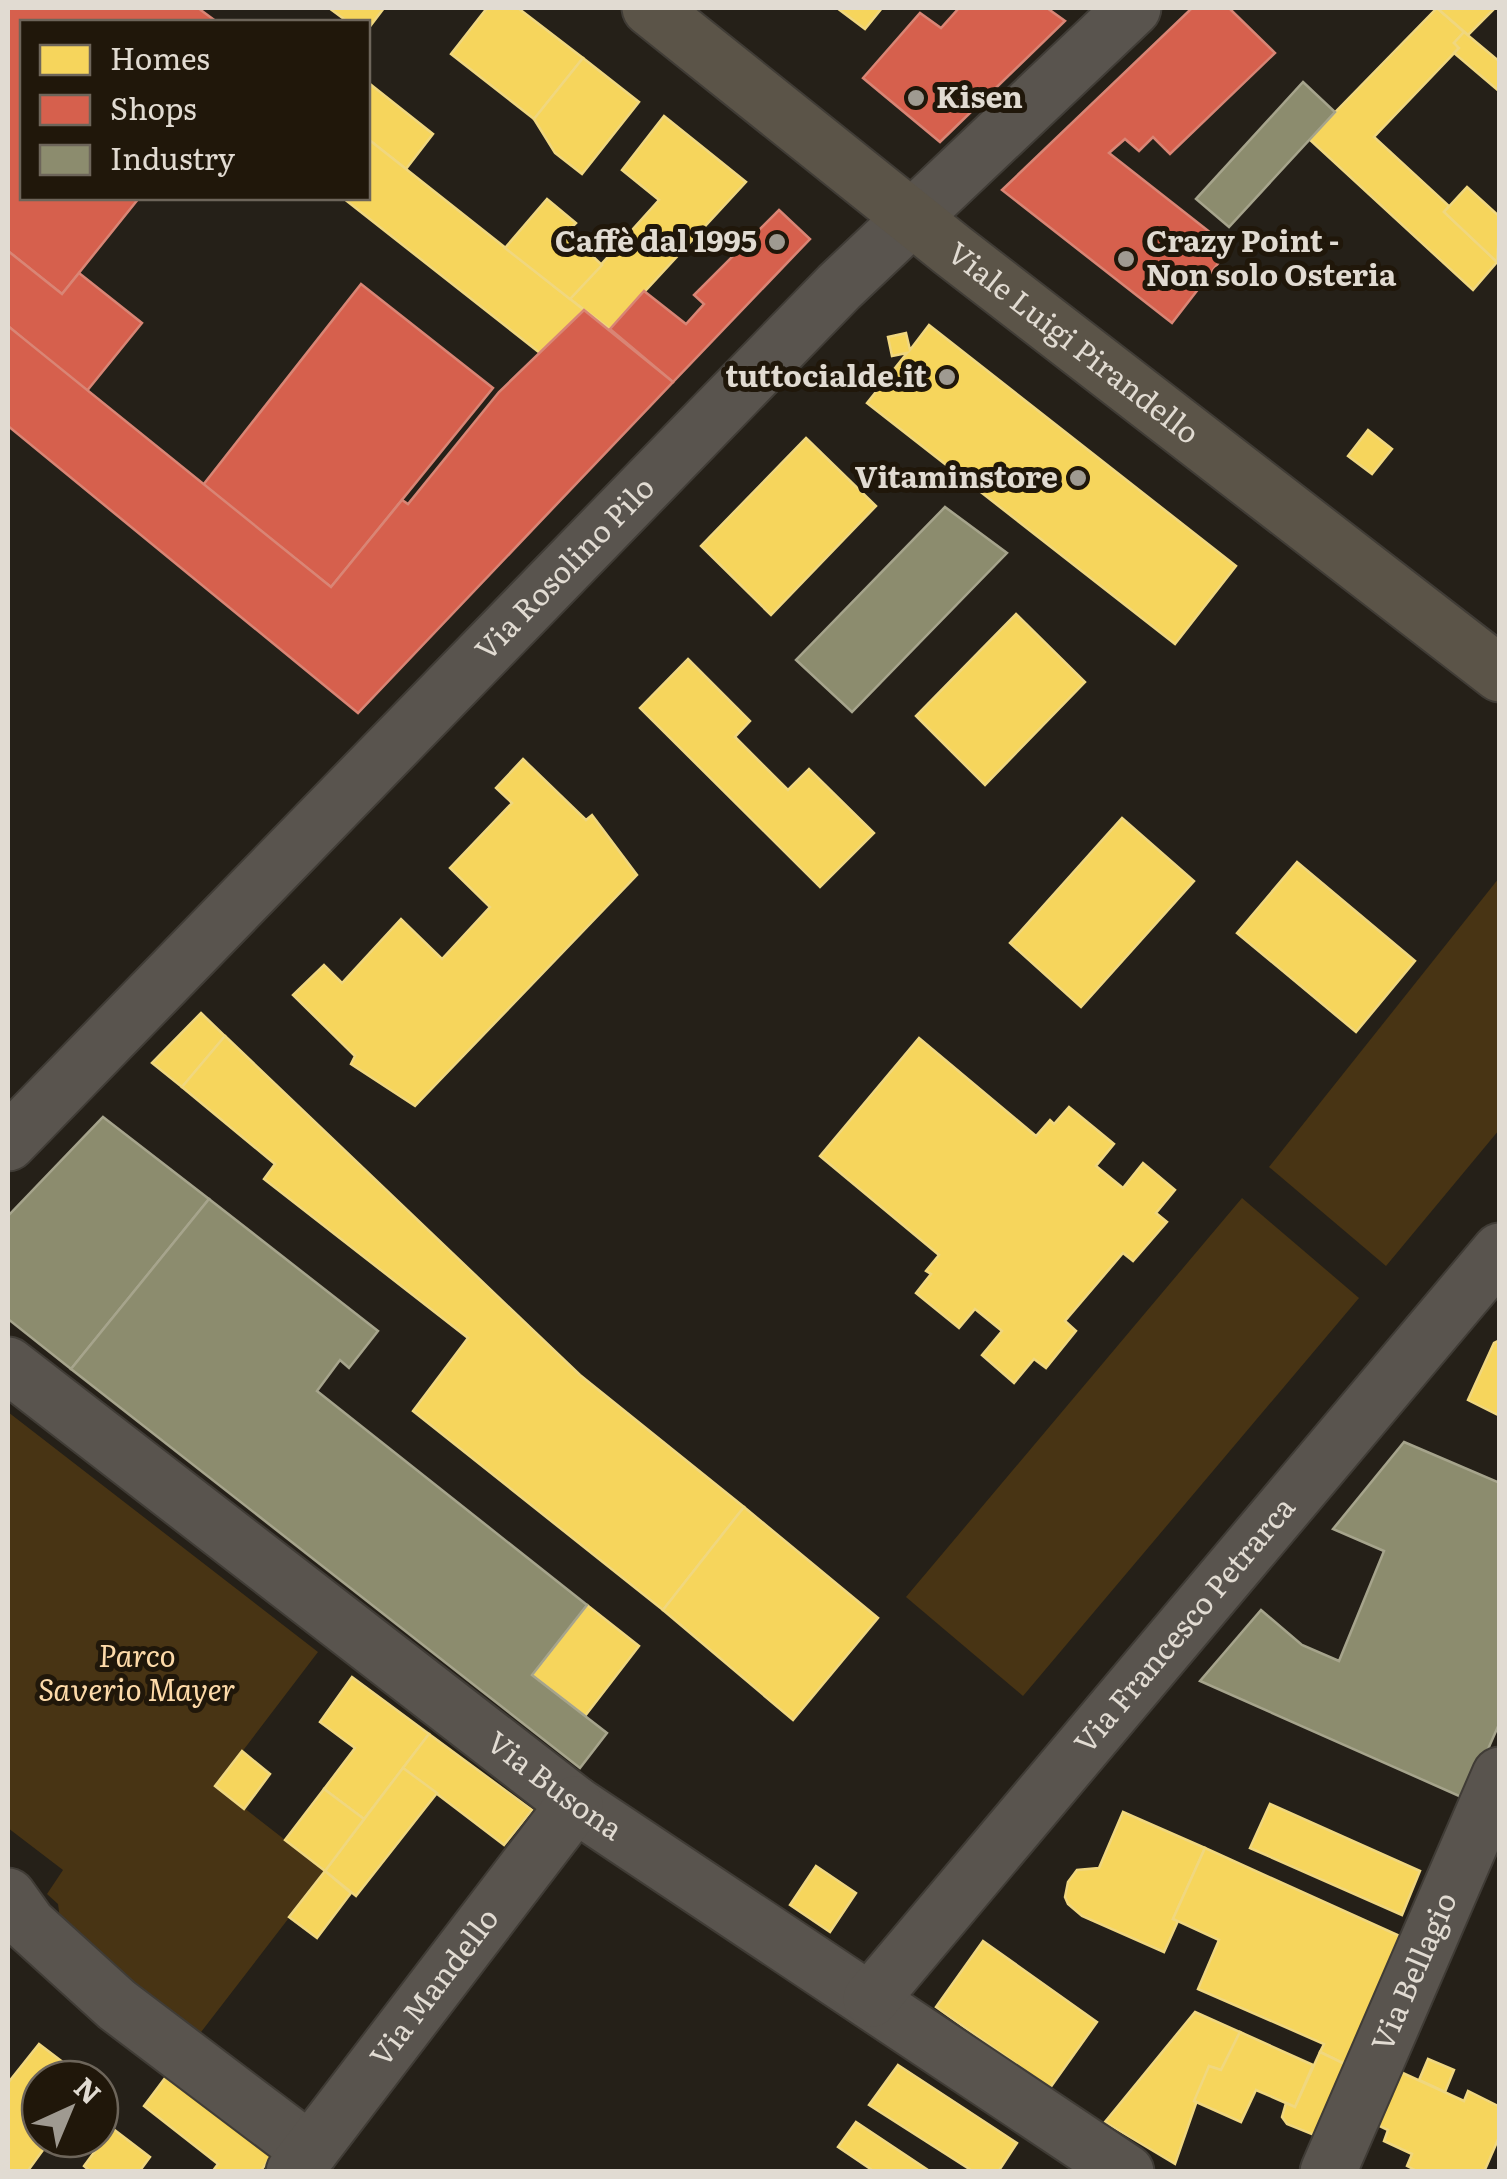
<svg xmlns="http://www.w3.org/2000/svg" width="1507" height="2179" font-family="Literata,serif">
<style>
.green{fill:#483414}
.homes{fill:#f6d55c;stroke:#f0d77f;stroke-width:2.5}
.shops{fill:#d6604d;stroke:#d98575;stroke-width:2.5}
.industry{fill:#8c8c6e;stroke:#a6a48c;stroke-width:2.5}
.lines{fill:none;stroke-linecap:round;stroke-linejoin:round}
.minor-casing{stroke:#403c36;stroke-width:59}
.major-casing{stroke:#403c36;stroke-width:59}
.minor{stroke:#59544e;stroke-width:55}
.major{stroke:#5b5448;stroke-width:55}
.poi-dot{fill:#9f9a91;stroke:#20170a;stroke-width:4}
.labels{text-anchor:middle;stroke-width:10;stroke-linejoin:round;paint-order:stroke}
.poi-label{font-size:30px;font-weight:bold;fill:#e1dbd2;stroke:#20170a;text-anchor:end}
.street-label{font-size:30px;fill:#e1dbd2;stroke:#20170a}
.park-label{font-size:30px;font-style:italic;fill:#fddaa9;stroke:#20170a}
</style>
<rect width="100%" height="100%" fill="#252018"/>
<!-- green -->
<g class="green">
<path d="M1499 878V1130L1386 1266 1269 1167Z"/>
<path d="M1242 1198 1359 1298 1023 1696 906 1597Z"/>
<path d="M8 1412 318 1652 216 1786 325 1871 188 2049 61 1926 58 1904 47 1894 63 1870 8 1828Z"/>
</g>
<!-- homes -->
<g class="homes">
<path d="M329 8H384L368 29V22H348Z"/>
<path d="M487 8H518L583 58 534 119 451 54Z"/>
<path d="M837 8H882L865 29Z"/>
<path d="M1437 8 1464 32 1454 43 1459 48 1374 137 1449 206 1444 212 1497 262 1473 290 1309 139Z"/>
<path d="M1437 8H1495L1468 35Z"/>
<path d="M1464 32 1500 62V92L1454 53 1459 48 1454 43Z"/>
<path d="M583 58 639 102 582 174 555 153 534 119Z"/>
<path d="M370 84 433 134 406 169 368 139Z"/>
<path d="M664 116 746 182 610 329 570 299 659 200 622 170Z"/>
<path d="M368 139 406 169 584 310 540 353 343 198H368Z"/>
<path d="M1467 187 1500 217 1497 262 1444 212Z"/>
<path d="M547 199 576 223 567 232 602 265 570 299 505 248Z"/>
<path d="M929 325 1236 566 1175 644 867 403 907 353 892 356 888 337 906 333 910 350Z"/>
<path d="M1368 430 1392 449 1372 474 1348 456Z"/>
<path d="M806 438 876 506 771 615 701 546Z"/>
<path d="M1016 614 1085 682 985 785 916 716Z"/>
<path d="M688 659 750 721 735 737 788 790 809 769 874 833 820 887 640 708Z"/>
<path d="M523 759 586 820 592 815 637 875 415 1106 351 1064 355 1056 293 995 324 965 342 983 401 919 442 959 490 907 450 868 512 803 496 788Z"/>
<path d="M1122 818 1194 881 1081 1007 1010 943Z"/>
<path d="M1297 862 1415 961 1356 1032 1237 933Z"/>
<path d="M201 1013 225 1036 182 1087 152 1063Z"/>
<path d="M225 1036 580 1375 744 1507 663 1610 413 1411 468 1338 264 1179 275 1164 182 1087Z"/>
<path d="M919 1038 1036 1136 1050 1120 1054 1124 1069 1107 1114 1144 1096 1166 1123 1188 1143 1163 1175 1190 1156 1213 1167 1222 1133 1261 1123 1253 1065 1321 1076 1331 1046 1368 1034 1359 1014 1383 982 1355 1002 1331 975 1309 959 1328 916 1293 931 1274 926 1271 939 1255 820 1156Z"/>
<path d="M1500 1340V1416L1468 1400 1494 1343Z"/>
<path d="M744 1507 878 1618 793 1720 663 1610Z"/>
<path d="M587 1605 639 1646 585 1716 532 1675Z"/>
<path d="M352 1677 429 1734 364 1819 324 1789 355 1748 320 1722Z"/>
<path d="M429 1734 532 1810 504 1845 403 1768Z"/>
<path d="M242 1751 270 1774 244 1809 215 1786Z"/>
<path d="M403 1768 437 1793 356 1896 325 1871Z"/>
<path d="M324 1789 364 1819 325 1871 285 1840Z"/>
<path d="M1270 1804 1420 1871 1402 1915 1250 1848Z"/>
<path d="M1123 1812 1205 1848 1173 1919 1178 1921 1164 1952 1082 1916 1068 1904 1065 1897 1068 1882 1077 1870 1099 1868Z"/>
<path d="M1205 1848 1404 1938 1349 2066 1320 2052 1324 2044 1198 1989 1219 1940 1173 1919Z"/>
<path d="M816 1866 856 1893 830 1932 790 1905Z"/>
<path d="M325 1871 351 1893 317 1938 289 1917Z"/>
<path d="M983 1941 1097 2022 1050 2088 936 2007Z"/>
<path d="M1195 2012 1240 2032 1221 2070 1209 2066 1175 2164 1105 2122Z"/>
<path d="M1240 2032 1313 2065 1295 2107 1256 2090 1241 2122 1194 2101 1209 2066 1221 2070Z"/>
<path d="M39 2044 85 2079H40V2139H51L27 2172H8V2083Z"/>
<path d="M1320 2052 1349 2066 1319 2137 1287 2124 1282 2117 1286 2103 1295 2107Z"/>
<path d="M1428 2059 1454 2070 1445 2092 1419 2080Z"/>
<path d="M898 2065 1017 2143 998 2172H974L869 2105Z"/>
<path d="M1394 2069 1464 2101 1468 2091 1500 2107V2135L1484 2172H1419L1407 2166 1412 2154 1384 2141 1388 2130 1371 2122Z"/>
<path d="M171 2070 276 2150 260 2172H212L218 2164 144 2106Z"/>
<path d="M856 2122 931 2172H875L838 2147Z"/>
<path d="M112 2128 150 2157 139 2172H91L84 2166Z"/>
</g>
<!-- shops -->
<g class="shops">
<path d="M8 8H198L217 22H22V198H139L62 294 8 251Z"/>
<path d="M959 8H1047L1065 21 940 142 863 78 920 13 941 28Z"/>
<path d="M1192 8H1229L1275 53 1170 154 1153 137 1139 151 1125 139 1109 153 1230 248 1172 323 1002 190Z"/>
<path d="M779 210 810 239 673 382 610 329 644 291 686 324 704 304 694 295Z"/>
<path d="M8 251 62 294 79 273 142 323 86 392 8 326Z"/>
<path d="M361 284 493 388 331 587 203 485Z"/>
<path d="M584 310 673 382 358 713 8 426V326L331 587 402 500 408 504 499 392Z"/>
</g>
<!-- industry -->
<g class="industry">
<path d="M1303 82 1335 112 1229 227 1196 199Z"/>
<path d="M945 507 1007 553 852 712 796 660Z"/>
<path d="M103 1117 209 1199 71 1369 8 1319V1216Z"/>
<path d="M209 1199 378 1331 349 1368 340 1360 317 1391 587 1605 532 1675 607 1733 580 1768 71 1369Z"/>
<path d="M1404 1442 1500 1483V1722L1466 1799 1200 1681 1261 1610 1302 1645 1339 1661 1384 1551 1333 1529Z"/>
</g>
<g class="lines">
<!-- minor casing -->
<g class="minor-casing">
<g id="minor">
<path id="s1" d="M8 1143 839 287 1133 8"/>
<path id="s2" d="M8 1365 575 1804 1126 2172"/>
<path d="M8 1896 28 1924 117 2005 310 2151"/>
<path id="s3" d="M871 1999 1500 1251"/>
<path id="s4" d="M294 2172 575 1804"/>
<path id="s5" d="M1328 2172 1500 1775"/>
</g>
</g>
<!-- major casing -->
<g class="major-casing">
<g id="major">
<path id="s6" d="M650 8 952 250 1500 674"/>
</g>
</g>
<!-- minor -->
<use href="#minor" class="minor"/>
<!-- major -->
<use href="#major" class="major"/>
</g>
<!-- markers -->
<g class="poi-dot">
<circle cx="916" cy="98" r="10"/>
<circle cx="777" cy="242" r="10"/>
<circle cx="1126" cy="259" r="10"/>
<circle cx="947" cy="377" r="10"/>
<circle cx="1078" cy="478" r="10"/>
</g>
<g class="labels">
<!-- poi labels -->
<g class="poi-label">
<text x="936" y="108" text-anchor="start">Kisen</text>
<text x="757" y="252">Caffè dal 1995</text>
<text x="1146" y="252" text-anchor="start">Crazy Point -<tspan x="1146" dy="34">Non solo Osteria</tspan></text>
<text x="927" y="387">tuttocialde.it</text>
<text x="1058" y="488">Vitaminstore</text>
</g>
<!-- street labels -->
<g class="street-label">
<text dy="10" stroke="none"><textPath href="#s6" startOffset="540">Viale Luigi Pirandello</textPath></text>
<text dy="10" stroke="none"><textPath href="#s1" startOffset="800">Via Rosolino Pilo</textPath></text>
<text dy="10" stroke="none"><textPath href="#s3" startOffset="488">Via Francesco Petrarca</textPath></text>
<text dy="10" stroke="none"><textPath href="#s2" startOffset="690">Via Busona</textPath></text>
<text dy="10" stroke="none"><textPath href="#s5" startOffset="218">Via Bellagio</textPath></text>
<text dy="10" stroke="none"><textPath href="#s4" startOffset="232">Via Mandello</textPath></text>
</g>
<!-- park labels -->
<g class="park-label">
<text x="137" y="1667">Parco<tspan x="137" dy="34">Saverio Mayer</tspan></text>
</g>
</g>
<!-- border -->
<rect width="1507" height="2179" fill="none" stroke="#e1dbd2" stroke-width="20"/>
<!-- legend -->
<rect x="20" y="20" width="350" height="180" fill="#20170a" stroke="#6d655a" stroke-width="2.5"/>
<rect x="40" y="45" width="50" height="30" fill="#f6d55c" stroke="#6d655a" stroke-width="2.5"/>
<text x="110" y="70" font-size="30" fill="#e1dbd2">Homes</text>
<rect x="40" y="95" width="50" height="30" fill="#d6604d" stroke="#6d655a" stroke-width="2.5"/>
<text x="110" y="120" font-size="30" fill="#e1dbd2">Shops</text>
<rect x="40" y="145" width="50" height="30" fill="#8c8c6e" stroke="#6d655a" stroke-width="2.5"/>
<text x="110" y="170" font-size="30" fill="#e1dbd2">Industry</text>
<!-- north arrow -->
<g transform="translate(70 2109) rotate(44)"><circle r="48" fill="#20170a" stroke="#6d655a" stroke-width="2.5"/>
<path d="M0-8L18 38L0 25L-18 38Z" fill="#9f9a91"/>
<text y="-15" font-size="28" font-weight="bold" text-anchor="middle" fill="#e1dbd2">N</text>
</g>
</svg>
